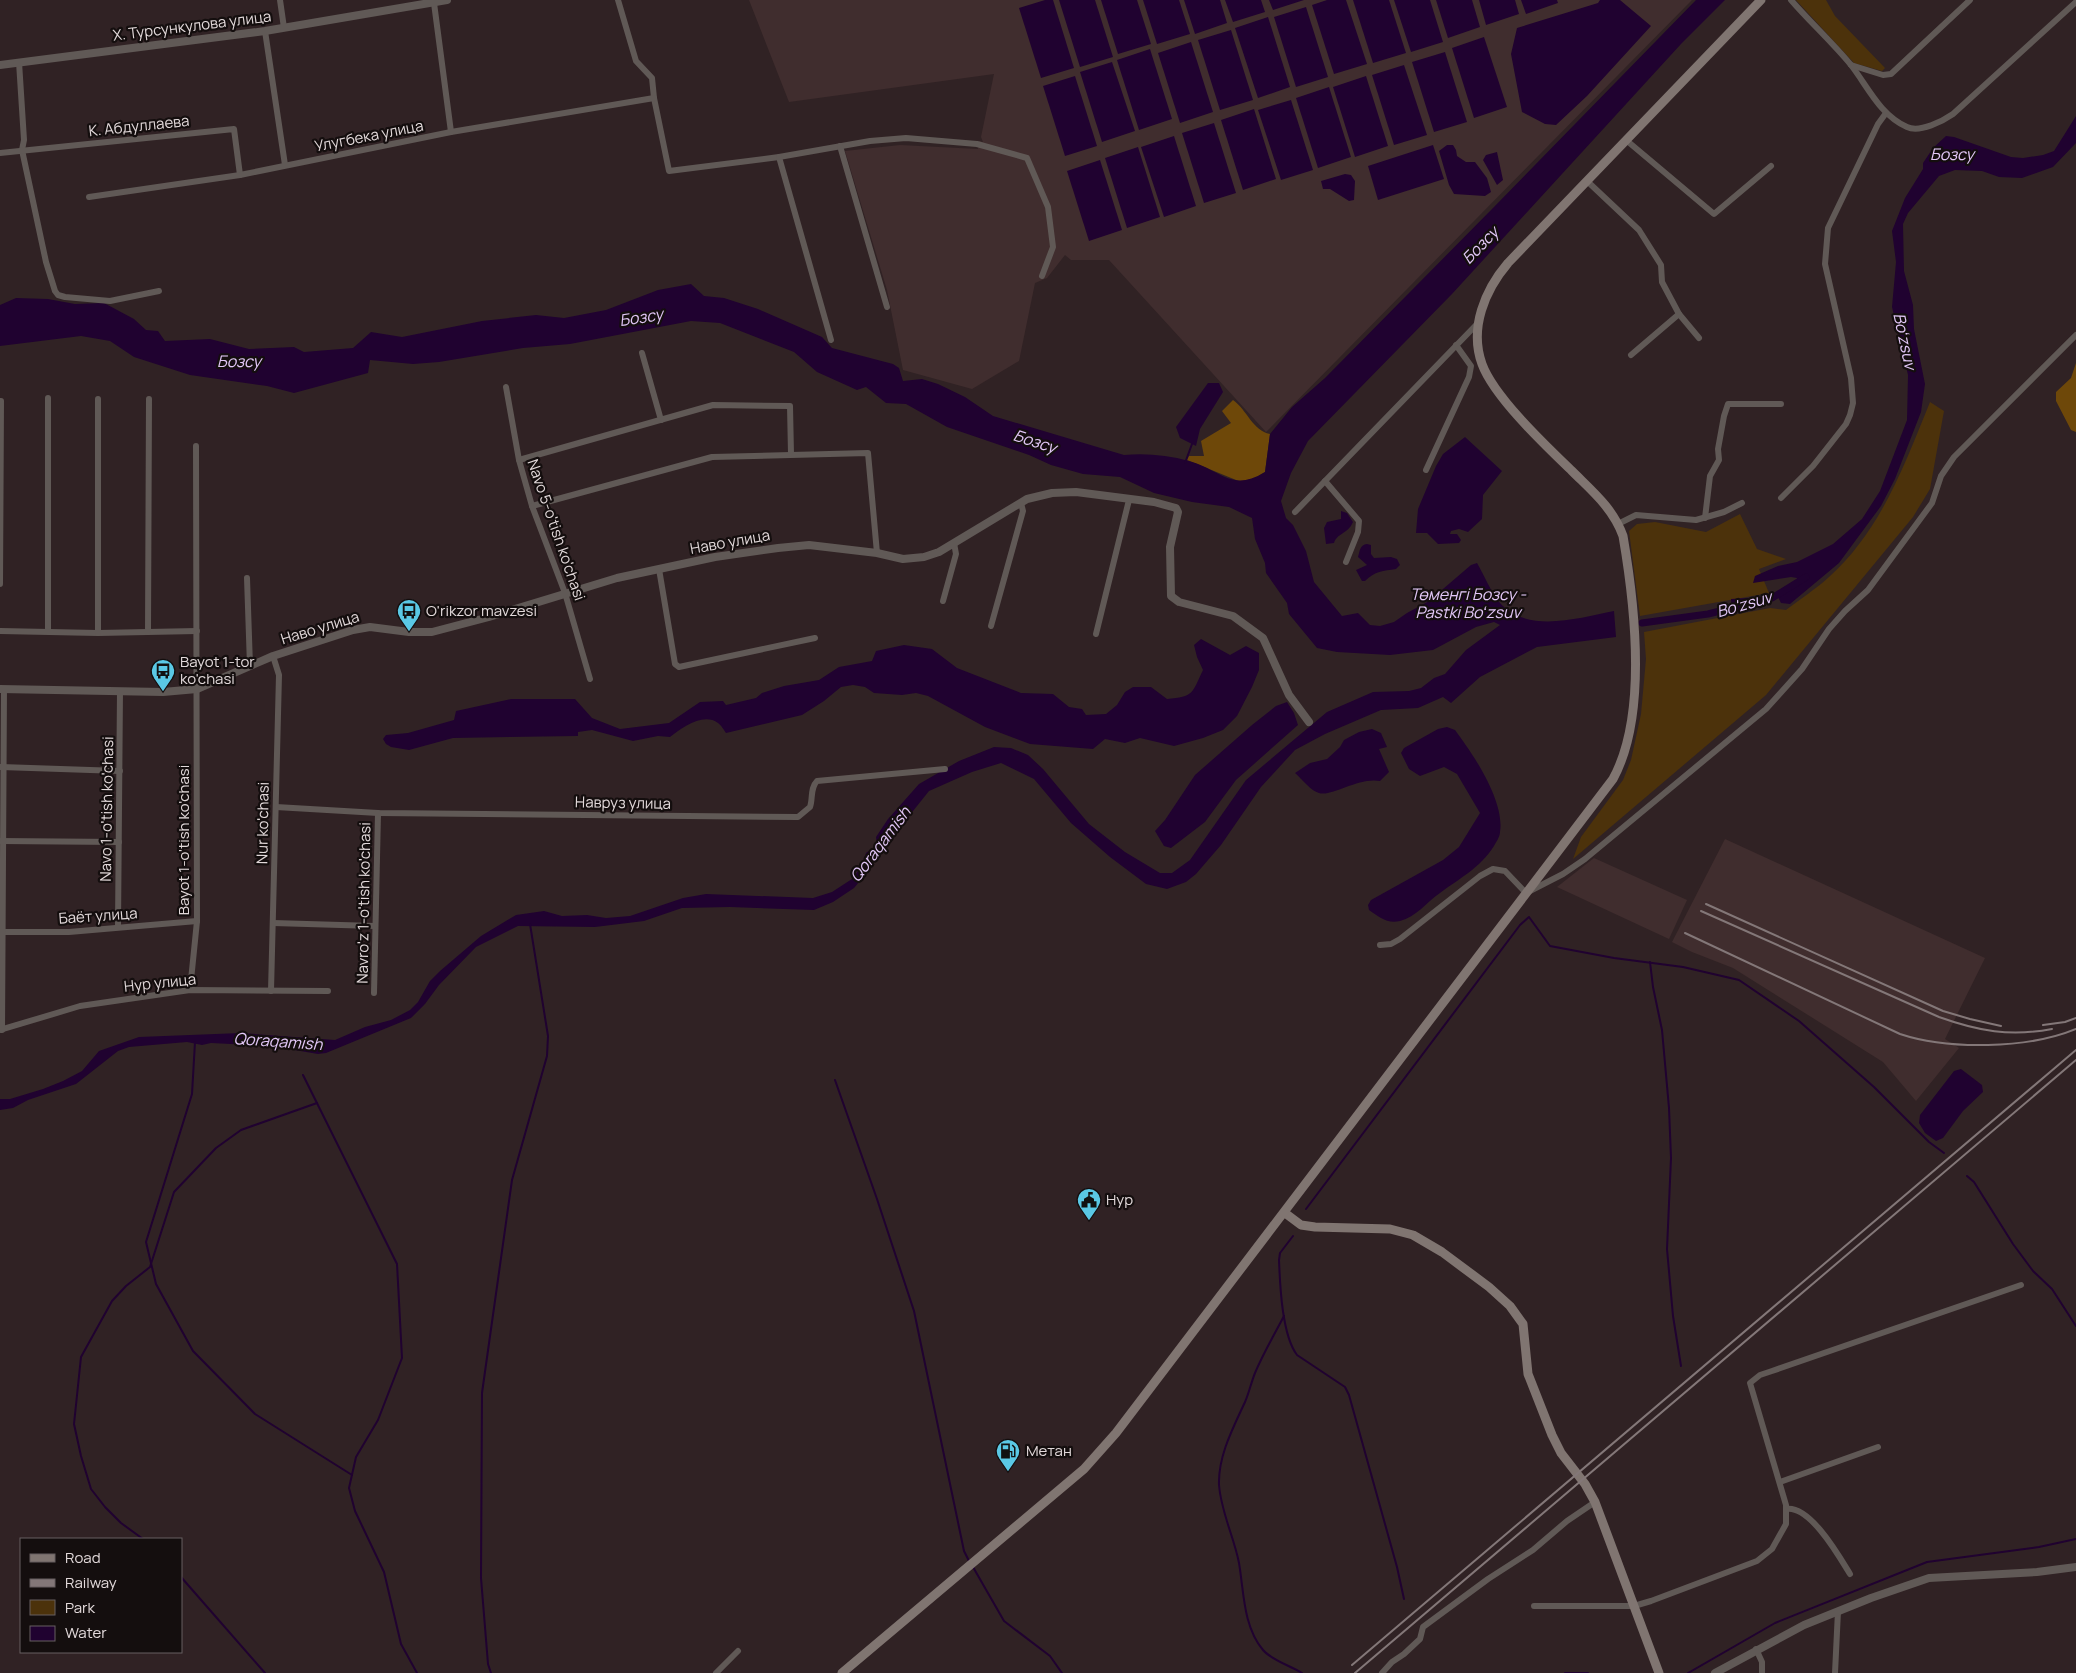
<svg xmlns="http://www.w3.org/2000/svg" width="2076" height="1673" font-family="Manrope,sans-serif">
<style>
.built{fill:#402d2e}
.green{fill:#4c320b}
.forest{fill:#6e4809}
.water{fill:#200230}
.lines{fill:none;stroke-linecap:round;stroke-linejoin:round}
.stream{stroke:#200230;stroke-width:2}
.canal{stroke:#200230;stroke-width:7}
.minor{stroke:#605956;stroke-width:6}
.tertiary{stroke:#605956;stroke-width:8}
.secondary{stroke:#807571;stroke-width:9}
.rail{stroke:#837778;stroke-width:2}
.labels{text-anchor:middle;stroke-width:4.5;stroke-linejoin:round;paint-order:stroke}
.street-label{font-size:15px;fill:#e2d9da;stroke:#140e0e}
.poi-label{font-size:15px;fill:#e2d9da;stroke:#140e0e;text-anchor:start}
.water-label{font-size:16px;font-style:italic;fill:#e2c7f7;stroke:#140e0e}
</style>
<rect width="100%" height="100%" fill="#302224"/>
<!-- built -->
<g class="built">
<path d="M749 0H1692L1266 432 1109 260H1071L1065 255 1047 278 1035 283 1019 361 972 389 903 370 887 290 845 151 900 145 978 149 979 141 983 142 981 137 994 74 789 102Z"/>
<path d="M1725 839 1985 958 1945 1039 1959 1048 1916 1101 1883 1062 1733 968 1692 952 1672 942Z"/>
<path d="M1594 858 1687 900 1669 939 1557 887Z"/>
</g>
<!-- green -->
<g class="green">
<path d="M1796 0H1826L1835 16 1885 68 1882 71 1854 63Z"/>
<path d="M1930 402 1944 411 1930 489 1913 517 1766 695 1573 859 1581 837 1623 780 1631 760 1641 714 1646 659 1644 632 1770 608 1786 610C1800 599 1816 589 1829 577 1881 530 1904 466 1930 402Z"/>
<path d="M1740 514 1757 549 1786 559 1759 569 1769 593 1640 616 1629 531 1637 524 1655 522 1706 532Z"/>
</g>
<!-- forest -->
<g class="forest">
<path d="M2076 363V432L2071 430 2056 401V392L2071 378Z"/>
<path d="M1233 400C1247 410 1253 431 1270 434L1265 472 1255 478 1241 482 1187 460 1189 456H1204L1201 441 1231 423 1222 411Z"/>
</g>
<!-- water -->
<g class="water">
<path d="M1045 0H1053L1074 68 1041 78 1019 8Z"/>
<path d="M1059 0H1095L1113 57 1080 67Z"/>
<path d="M1101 0H1137L1151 44 1118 54Z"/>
<path d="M1143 0H1179L1190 34 1157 44Z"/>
<path d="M1184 0H1220L1227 23 1195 34Z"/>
<path d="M1225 0H1261L1265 12 1233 22Z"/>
<path d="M1269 0H1304L1273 10Z"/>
<path d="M1327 0H1346L1367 64 1334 74 1312 5Z"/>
<path d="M1353 0H1389L1406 53 1373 63Z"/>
<path d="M1394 0H1430L1443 42 1411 52Z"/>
<path d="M1436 0H1472L1480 27 1448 38Z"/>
<path d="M1479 0H1515L1519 14 1486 25Z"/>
<path d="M1521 0H1557L1558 3 1526 14Z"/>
<path d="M1600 0H1620L1651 26 1587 96 1556 125 1545 124 1522 112 1511 54 1517 28 1598 3Z"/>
<path d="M1696 0H1725L1681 44 1452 294 1308 441 1291 473 1281 501 1286 518 1293 525 1306 551 1314 582 1342 616 1358 613 1370 625 1380 626 1394 622 1407 613 1429 601 1471 565 1477 563C1484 575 1491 592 1500 603 1528 634 1578 618 1614 611L1616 637 1537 647 1480 677 1451 703 1443 697 1418 708 1381 710 1325 734 1295 750 1261 787 1221 845 1196 874 1186 882 1167 889 1146 884 1110 857 1071 823 1034 779 1001 763 972 772 929 791 897 831 889 835 876 853 871 868 854 888 833 902 814 910 730 907 682 908 644 921 595 927 518 926 476 947 439 985 425 1004 411 1018 326 1053 318 1054 271 1046 211 1043 202 1045 187 1042 129 1047 118 1051 76 1084 28 1100 13 1108 0 1110V1099H10L43 1089 63 1081 82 1071 99 1051 139 1037 241 1033 335 1040 365 1027 391 1020 410 1010 418 1002 430 981 440 971 481 936 516 915 544 911 562 916 587 915 606 918 630 916 683 898 706 894 813 898 832 892 852 879 861 867 866 853 877 845 876 837 888 819 919 784 959 761 994 747 1011 748 1028 755 1043 769 1089 824 1125 852 1160 873H1172L1190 860 1246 780 1327 712 1373 692 1409 691 1421 688 1434 678 1445 674 1466 650 1500 625 1494 622 1476 627 1433 650 1390 655 1337 652 1317 648 1289 614 1287 603 1266 573 1265 563 1255 539 1252 518 1229 507 1192 502 1154 493 1120 477 1083 474 1051 465 1029 455 947 427 906 404 886 403 866 387 857 390 817 372 794 352 720 323 691 321 570 344 523 348 439 362 413 364 370 360 368 373 294 393 267 386 190 375 134 357 110 341 81 336 0 346V305L16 298 48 299 75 304 104 303 134 319 146 330 158 331 165 341 210 339 249 349 294 347 304 352 353 348 371 332 402 337 482 321 536 315 564 318 606 310 658 290 691 284 704 296 724 298 758 309 822 337 832 348 893 364 899 368 903 381 922 379 938 384 965 397 993 416 1124 455C1145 453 1168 455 1189 461 1220 469 1231 493 1265 472L1270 434 1292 407 1325 378 1493 208Z"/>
<path d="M1306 7 1328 77 1296 87 1274 17Z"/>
<path d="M1268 17 1290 87 1258 98 1235 28Z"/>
<path d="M1231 30 1253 100 1220 110 1198 40Z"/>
<path d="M1484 37 1507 107 1474 118 1452 48Z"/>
<path d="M1191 42 1213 112 1180 123 1158 53Z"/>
<path d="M1150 49 1172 119 1139 130 1117 60Z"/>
<path d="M1445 52 1467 122 1434 132 1412 62Z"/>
<path d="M1112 62 1135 131 1102 142 1080 72Z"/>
<path d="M1404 65 1427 135 1394 145 1372 75Z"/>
<path d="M1075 76 1097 146 1065 156 1043 86Z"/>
<path d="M1366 76 1388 146 1355 157 1333 87Z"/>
<path d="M1329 87 1351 157 1318 168 1296 98Z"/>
<path d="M1291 100 1313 170 1281 180 1258 110Z"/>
<path d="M1254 109 1276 179 1243 190 1221 120Z"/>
<path d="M2076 116V143L2053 167 2022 178 1999 177 1982 171 1955 170 1939 176 1908 213 1903 224 1904 271 1913 305 1914 329 1925 384 1921 412 1895 479 1881 506 1839 563 1790 604 1781 603 1777 595 1799 584 1797 578 1791 577 1753 583 1755 576 1778 566 1797 562 1833 544 1862 519 1880 491 1907 420 1908 375 1892 307 1896 262 1892 231 1905 198 1923 169V163L1933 148 1946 136 1954 137 2011 157 2023 158 2043 155 2054 151Z"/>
<path d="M1214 123 1236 193 1204 203 1182 133Z"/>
<path d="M1174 136 1196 206 1164 217 1141 147Z"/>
<path d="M1433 145 1444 179 1378 200 1368 166Z"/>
<path d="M1447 145H1453L1456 150 1457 156 1466 162H1475L1487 178 1491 192 1485 196 1454 194 1449 185 1439 151Z"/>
<path d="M1138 147 1160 217 1127 228 1105 158Z"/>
<path d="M1497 152 1503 180 1497 185 1483 160 1486 155Z"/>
<path d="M1100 160 1122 230 1089 241 1067 171Z"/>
<path d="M1345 174 1351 175 1355 181 1354 200 1349 201 1330 189H1323L1321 181Z"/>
<path d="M1208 383H1219L1223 392 1200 429 1196 446 1180 438 1176 427Z"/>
<path d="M1465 437 1502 471 1483 495 1482 519 1468 532 1459 529 1451 531 1450 534H1457L1461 540 1459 543 1438 544 1427 533H1416L1418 509 1436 466 1443 454Z"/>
<path d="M1341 511 1347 513 1353 522C1348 534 1337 533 1334 543L1326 544 1324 528 1327 522 1341 519Z"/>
<path d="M1367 544 1371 545V554L1374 558 1391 557 1397 559 1400 565 1396 569C1383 571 1375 571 1365 581H1362L1356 570 1367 565 1358 557C1360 550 1360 545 1367 544Z"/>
<path d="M1764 597 1769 603 1732 610 1731 599Z"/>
<path d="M1201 639 1230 655 1246 646 1259 653V670L1252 687 1237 716 1223 730 1203 738 1174 746 1140 738 1125 743 1105 739 1093 749 1030 744 985 727 928 696 916 693 902 695 874 693 865 687 853 685 841 687 824 701 802 715 726 733C724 730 721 725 718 723 703 712 682 728 670 737L658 736 633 741 592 730 578 732V736L453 738 409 750 391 747 386 744 383 739 386 735 408 733 454 720 456 711 511 699H575L592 718 620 729 669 723 700 702 723 701 726 705 756 698 762 693 784 686 819 680 839 667 872 661 876 651 904 645 932 649 957 668 1021 693 1053 694 1069 707 1082 709 1086 715 1106 714 1117 705 1125 692 1133 687H1151L1167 699C1194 697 1192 693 1203 670L1197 657 1194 645Z"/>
<path d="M1287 702 1294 713 1298 725 1236 780 1205 822 1171 848 1164 846 1155 831 1165 820 1195 775 1252 725 1276 706Z"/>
<path d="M1447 727 1455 730C1473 754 1505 801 1500 832 1500 837 1496 842 1494 846 1480 868 1460 878 1440 893 1427 902 1416 917 1400 921 1387 924 1379 917 1369 910L1368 905 1371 900 1443 860 1459 847 1480 813 1457 774 1444 767 1420 776 1409 769 1401 753 1404 748 1438 729Z"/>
<path d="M1372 729 1381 733 1387 747 1379 749 1389 772 1380 781C1358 777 1332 797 1319 793 1311 791 1302 779 1295 773L1310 763 1327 759 1340 747 1344 740 1359 732Z"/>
<path d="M1961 1069 1982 1085 1983 1092 1963 1111 1943 1138 1936 1141 1925 1133 1919 1123 1920 1115 1954 1071Z"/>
</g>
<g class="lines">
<!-- stream -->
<g class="stream">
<path d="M1185 463 1192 444"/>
<path d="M1650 962 1653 987 1662 1030 1669 1108 1671 1158 1667 1249 1673 1316 1681 1366"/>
<path d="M195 1042 192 1094 146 1242 156 1284 193 1351 255 1414 352 1475"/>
<path d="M303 1075 397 1264 402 1358 378 1420 356 1457 349 1488 355 1511 384 1572 401 1644 417 1673"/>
<path d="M835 1080 877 1199 914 1311 964 1551 969 1561"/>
<path d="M1967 1176 1974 1182 2013 1244 2033 1271 2052 1289 2076 1326"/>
<path d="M1306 1209 1520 925 1529 917 1550 946 1614 958 1683 967 1739 980 1799 1021 1874 1087 1929 1142 1944 1153"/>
<path d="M1293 1236 1280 1253 1279 1260C1280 1286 1282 1335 1297 1355L1345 1387 1349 1395 1397 1567 1404 1599"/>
<path d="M1284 1316C1274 1335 1263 1354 1255 1373 1251 1383 1249 1393 1245 1402 1233 1428 1218 1456 1219 1485 1221 1512 1234 1537 1239 1563 1244 1592 1243 1626 1263 1650 1271 1660 1291 1666 1302 1673"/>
<path d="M143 1539 121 1523 105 1507 91 1489 81 1456 74 1424 81 1357 112 1301 126 1286 150 1267 174 1192 216 1148 241 1130 317 1103"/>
<path d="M973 1567 1004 1621 1050 1656 1062 1673"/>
<path d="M181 1577 265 1673"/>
<path d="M491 1673 488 1664 481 1578 482 1393 512 1180 547 1056 548 1036 530 924"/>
<path d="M1565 1673H1588"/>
<path d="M1688 1673 1775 1623 1927 1562 2039 1547 2076 1539"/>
</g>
<!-- canal -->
<g class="canal">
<path d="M1758 602 1772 598 1806 577"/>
<path d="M1642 623 1708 614 1740 606"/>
</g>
<!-- minor -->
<g class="minor">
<path d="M280 0 284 28"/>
<path d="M618 0 636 61 652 78 654 98 669 171 779 157 870 141 906 138 977 144 1027 158 1048 207 1053 247 1042 276"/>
<path d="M1791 0C1810 22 1832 42 1851 65 1868 87 1880 115 1907 127 1920 133 1943 121 1953 114L2076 2"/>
<path d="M434 3 451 132"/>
<path d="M265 31 285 165"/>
<path d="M19 62 24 140 22 150 46 262 55 291 58 295 65 297 110 301 159 291"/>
<path d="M1851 65 1883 75 1891 74 1970 0"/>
<path d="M1626 140 1714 214 1771 166"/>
<path d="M840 146 887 307"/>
<path d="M0 153 234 129 240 175"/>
<path d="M779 157 831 340"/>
<path d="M1587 181 1639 230 1661 265 1662 282 1679 314 1699 338"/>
<path d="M89 197 240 175 451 132 654 98"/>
<path d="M642 353 661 420"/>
<path d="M1631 355 1679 314"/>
<path d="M506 387 519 460 532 506 565 593 590 679"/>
<path d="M48 398V631"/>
<path d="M519 460 713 405 790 406 791 454"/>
<path d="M1426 470 1469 377 1471 366 1456 345"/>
<path d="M1325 481 1359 521 1358 532 1346 562"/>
<path d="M1781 498 1813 466 1846 424 1850 415 1853 403 1851 378 1825 264 1828 228 1878 124 1886 113"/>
<path d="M532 506 712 457 868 453 877 553"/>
<path d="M1295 512 1478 323"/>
<path d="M1705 518 1710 476 1719 460 1718 449 1724 416 1728 404H1781"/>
<path d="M1618 524 1636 515 1696 520 1724 512 1742 503"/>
<path d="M659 569 675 664 679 667 815 638"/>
<path d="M247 578 250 666"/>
<path d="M0 584 1 401"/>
<path d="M943 601 956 554 954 543"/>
<path d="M991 626 1023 511 1021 503"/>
<path d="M0 631 98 633 197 631"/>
<path d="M148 632 149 399"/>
<path d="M98 633V399"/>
<path d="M1096 634 1129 500"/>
<path d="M1 767 120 771"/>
<path d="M276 807 378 813 798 817 810 807C813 799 810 788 817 781L945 769"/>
<path d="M0 841 119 842"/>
<path d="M273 923 375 926"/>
<path d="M118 927 120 691"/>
<path d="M0 932H69L197 921"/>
<path d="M1380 945 1391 944 1400 939 1480 876 1493 869 1505 871 1526 893 1563 874 1585 859 1766 709 1802 669 1829 629 1845 611 1868 590 1932 503 1941 476 1954 457 2076 335"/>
<path d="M190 990 197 921 196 446"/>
<path d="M271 991 279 675 273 656"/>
<path d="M374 993 378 813"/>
<path d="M0 1030 80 1006 190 990 328 991"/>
<path d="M2 1030 4 689"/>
<path d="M1780 1482 1878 1447"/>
<path d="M1786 1509C1810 1505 1839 1556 1850 1574"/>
<path d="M1534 1606H1634L1651 1601 1757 1561 1772 1549 1786 1524V1505L1750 1383 1760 1375 1772 1371 2021 1285"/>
<path d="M1756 1649 1762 1662V1673"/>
<path d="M716 1673 738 1651"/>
<path d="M1382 1673 1392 1662 1404 1654 1420 1639 1423 1627 1488 1579 1533 1550 1567 1521 1595 1502"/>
<path d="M1835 1673 1838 1611"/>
</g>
<!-- tertiary -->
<g class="tertiary">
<path d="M0 65 265 31 447 0"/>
<path d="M0 689 163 692 197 689 273 656 353 630 370 627 409 632H432L489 617 617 578 715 557 778 548 809 545 877 553 903 559 924 557 939 552 1027 499 1052 493 1076 492 1154 502 1176 508 1178 512 1170 547 1171 596 1179 602 1233 616 1263 638 1289 695 1309 722"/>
<path d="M1715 1673 1804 1625 1871 1598 1929 1578 2037 1572 2076 1567"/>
</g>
<!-- secondary -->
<g class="secondary">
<path d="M1285 1213 1301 1225 1315 1227 1390 1229 1413 1235 1442 1252 1489 1287 1510 1306 1523 1324 1528 1374 1552 1435 1561 1453 1585 1484 1595 1502 1659 1673"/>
<path d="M842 1673 1084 1469 1116 1433 1613 779C1648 715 1635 606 1623 536 1613 508 1592 491 1572 471 1546 446 1494 397 1482 364 1469 328 1485 290 1508 263L1761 0"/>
</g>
<!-- rail -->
<g class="rail">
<path d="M1706 904 1943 1011 1970 1019 2001 1026"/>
<path d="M1701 911 1939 1017C1978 1031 2010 1037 2052 1029"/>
<path d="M1685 933 1900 1034C1948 1050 2028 1049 2076 1029"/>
<path d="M2043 1025 2065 1022 2076 1018"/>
<path d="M1352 1665 2076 1050"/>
<path d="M1355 1673 2076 1060"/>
</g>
</g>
<!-- icons -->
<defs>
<g id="bus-pin" transform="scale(1.25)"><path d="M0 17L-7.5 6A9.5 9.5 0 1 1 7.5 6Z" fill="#5ac8e5" stroke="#140e0e"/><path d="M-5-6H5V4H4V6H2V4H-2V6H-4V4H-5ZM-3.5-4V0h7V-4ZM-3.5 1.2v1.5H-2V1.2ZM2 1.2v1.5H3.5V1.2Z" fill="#111"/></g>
<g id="civic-pin" transform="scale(1.25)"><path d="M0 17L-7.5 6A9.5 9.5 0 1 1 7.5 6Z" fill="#5ac8e5" stroke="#140e0e"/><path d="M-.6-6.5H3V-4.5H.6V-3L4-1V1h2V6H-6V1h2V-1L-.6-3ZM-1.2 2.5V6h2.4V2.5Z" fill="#111"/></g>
<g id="fuel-pin" transform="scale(1.25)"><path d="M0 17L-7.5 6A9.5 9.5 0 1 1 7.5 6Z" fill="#5ac8e5" stroke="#140e0e"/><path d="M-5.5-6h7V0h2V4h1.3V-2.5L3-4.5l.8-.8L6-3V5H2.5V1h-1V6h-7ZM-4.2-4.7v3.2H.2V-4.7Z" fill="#111"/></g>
</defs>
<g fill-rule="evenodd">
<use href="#bus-pin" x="409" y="611"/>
<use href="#bus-pin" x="163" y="671"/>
<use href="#civic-pin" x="1089" y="1200"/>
<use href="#fuel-pin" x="1008" y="1451"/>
</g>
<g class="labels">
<!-- street labels -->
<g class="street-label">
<text transform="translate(192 26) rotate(-7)" y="5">Х. Турсункулова улица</text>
<text transform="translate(139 126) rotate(-6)" y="5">К. Абдуллаева</text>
<text transform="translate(369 136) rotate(-11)" y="5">Улугбека улица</text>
<text transform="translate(556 530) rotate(71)" y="5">Navo 5-o'tish ko'chasi</text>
<text transform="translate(730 542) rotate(-10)" y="5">Наво улица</text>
<text transform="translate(320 628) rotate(-17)" y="5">Наво улица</text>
<text transform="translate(623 803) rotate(1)" y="5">Навруз улица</text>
<text transform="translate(107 809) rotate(-89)" y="5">Navo 1-o'tish ko'chasi</text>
<text transform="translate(263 823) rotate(-89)" y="5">Nur ko'chasi</text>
<text transform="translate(184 840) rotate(-90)" y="5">Bayot 1-o'tish ko'chasi</text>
<text transform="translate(364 903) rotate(-89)" y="5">Navro'z 1-o'tish ko'chasi</text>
<text transform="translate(98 916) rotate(-4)" y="5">Баёт улица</text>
<text transform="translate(160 983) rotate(-6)" y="5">Нур улица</text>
</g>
<!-- poi labels -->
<g class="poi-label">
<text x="426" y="616">O'rikzor mavzesi</text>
<text x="180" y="667">Bayot 1-tor<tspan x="180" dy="17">ko'chasi</tspan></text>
<text x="1106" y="1205">Нур</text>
<text x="1026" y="1456">Метан</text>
</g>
<!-- water labels -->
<g class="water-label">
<text x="1952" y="160">Бозсу</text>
<text transform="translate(1480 245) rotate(-46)" y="6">Бозсу</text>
<text transform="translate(641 317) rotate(-9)" y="6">Бозсу</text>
<text transform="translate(1905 341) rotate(78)" y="6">Boʻzsuv</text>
<text x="239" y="367">Бозсу</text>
<text transform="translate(1035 441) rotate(18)" y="6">Бозсу</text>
<text x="1468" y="600">Төменгі Бозсу -<tspan x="1468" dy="18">Pastki Boʻzsuv</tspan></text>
<text transform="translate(1744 604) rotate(-16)" y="6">Bo'zsuv</text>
<text transform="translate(880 844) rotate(-53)" y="6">Qoraqamish</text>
<text transform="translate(278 1041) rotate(4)" y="6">Qoraqamish</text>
</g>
</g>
<!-- legend -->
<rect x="20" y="1538" width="162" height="115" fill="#140e0e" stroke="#665f60"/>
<rect x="30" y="1554" width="25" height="8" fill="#807571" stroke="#665f60"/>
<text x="65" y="1563" font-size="15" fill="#e2d9da">Road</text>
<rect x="30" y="1579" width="25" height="8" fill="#837778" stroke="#665f60"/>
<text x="65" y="1588" font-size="15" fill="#e2d9da">Railway</text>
<rect x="30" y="1600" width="25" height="15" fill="#4c320b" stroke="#665f60"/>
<text x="65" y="1613" font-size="15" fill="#e2d9da">Park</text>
<rect x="30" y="1626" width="25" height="15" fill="#200230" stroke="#665f60"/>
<text x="65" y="1638" font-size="15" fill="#e2d9da">Water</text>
</svg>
